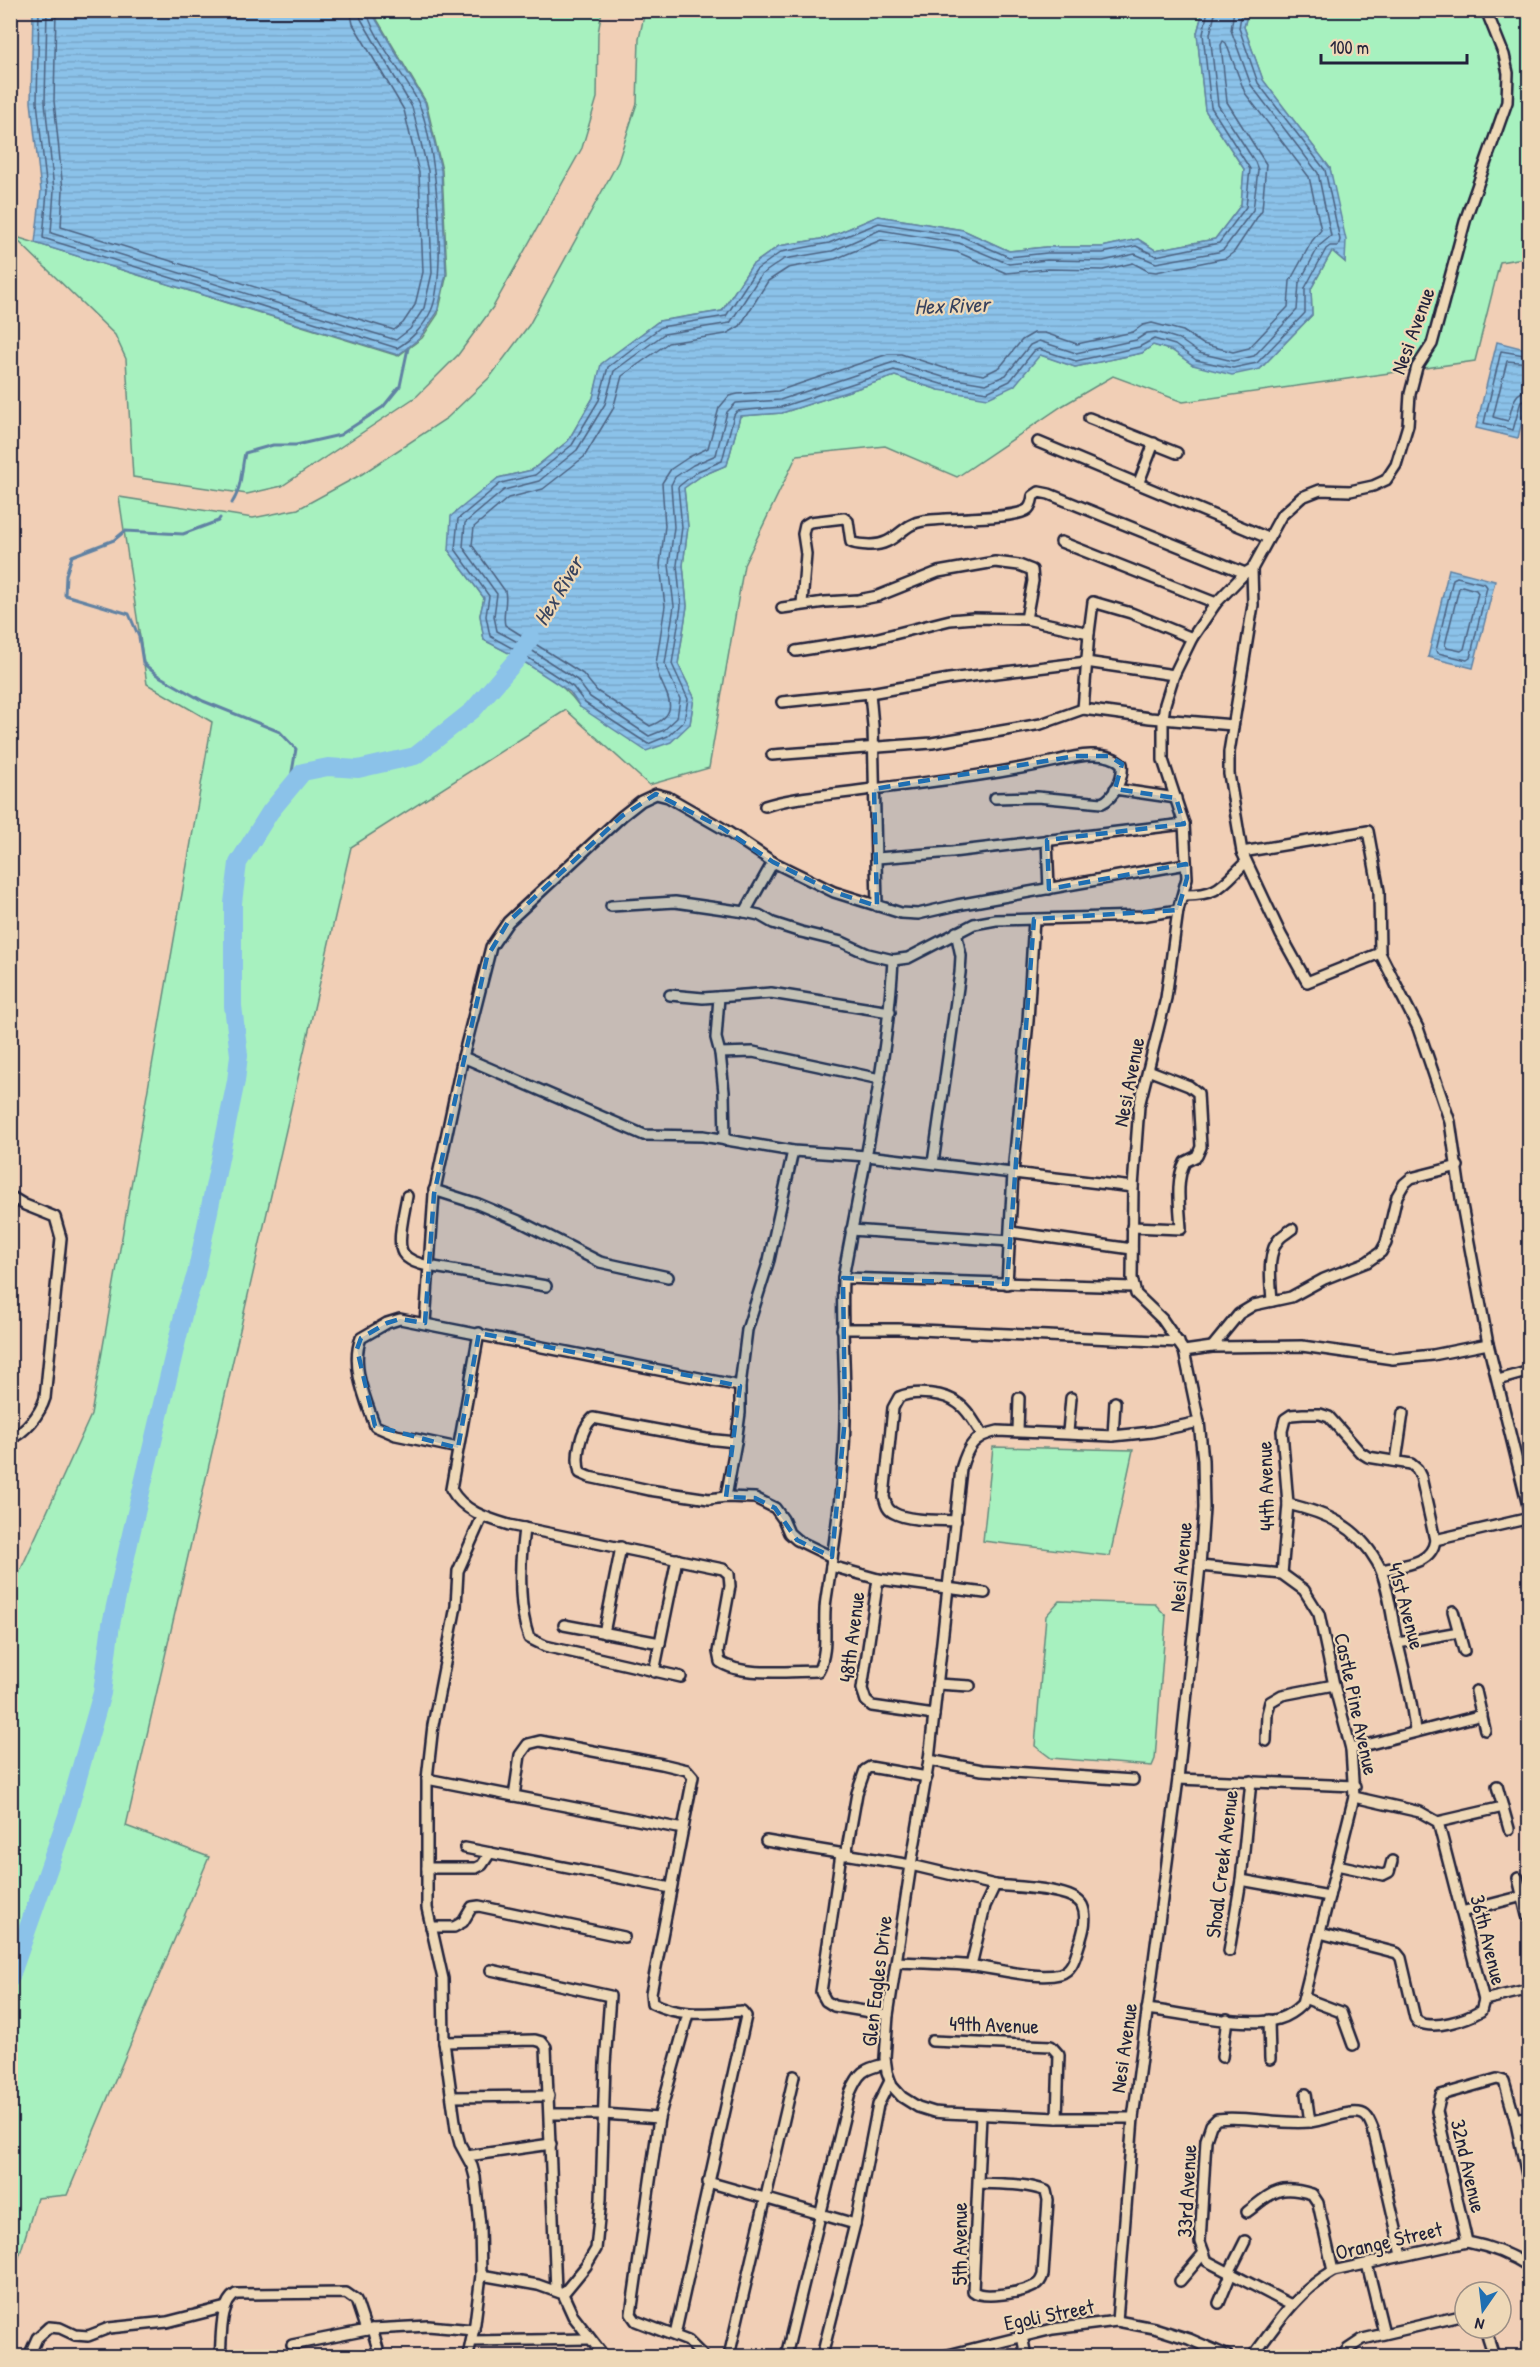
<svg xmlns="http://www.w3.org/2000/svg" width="1540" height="2367" font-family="'Patrick Hand',sans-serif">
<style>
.grass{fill:#a7f1bf;stroke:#648a7d;stroke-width:1.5}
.water{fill:url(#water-rules);stroke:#6182a3;stroke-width:1.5}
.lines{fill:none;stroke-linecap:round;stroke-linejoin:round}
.shore{stroke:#4c6281;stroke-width:1.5}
.stream{stroke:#6182a3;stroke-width:3}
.river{stroke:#8bc2e9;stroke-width:18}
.street-casing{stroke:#22223b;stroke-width:14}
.street{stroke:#eed8b7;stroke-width:9}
.marked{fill:#1f6fb2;fill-opacity:0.2;stroke:#1f6fb2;stroke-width:4.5;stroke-dasharray:12 8;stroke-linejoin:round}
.labels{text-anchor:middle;stroke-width:4.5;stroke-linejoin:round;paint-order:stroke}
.street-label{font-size:21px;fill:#22223b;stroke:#eed8b7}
.water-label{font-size:22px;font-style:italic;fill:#37425e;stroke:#eed8b7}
</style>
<defs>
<pattern id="water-rules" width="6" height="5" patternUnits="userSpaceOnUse" patternTransform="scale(1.5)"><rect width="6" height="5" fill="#8bc2e9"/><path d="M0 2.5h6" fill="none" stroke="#78a6c9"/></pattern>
</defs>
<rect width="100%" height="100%" fill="#f1cfb6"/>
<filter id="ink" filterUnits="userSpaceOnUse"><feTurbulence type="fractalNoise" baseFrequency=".0167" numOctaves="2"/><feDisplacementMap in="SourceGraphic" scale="12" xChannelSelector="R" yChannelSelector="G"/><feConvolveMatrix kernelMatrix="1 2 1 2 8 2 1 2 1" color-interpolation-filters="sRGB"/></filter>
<g filter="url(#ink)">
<!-- grass -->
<g class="grass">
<path d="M372 11H602L598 33 597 98 582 148 493 307 458 355 417 396 282 486 247 494 133 477 126 359 115 335 13 236 398 356 422 338 438 314 447 274 442 170 426 102Z"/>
<path d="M645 11H1203L1197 33 1205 110 1244 169 1241 205 1215 239 1155 250 1138 239 1102 247H1046L1009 251 963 230 878 216 827 238 779 246 752 265 722 311 659 321 602 364 593 398 568 441 532 470 498 478 449 551 484 598 480 615 484 640C517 657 559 676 580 707L690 724 694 697 678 664 687 606 683 565 688 527 684 488 701 476 727 465 740 416 782 413 895 376 939 390 1014 386 1039 354 1075 367 1142 353 1153 345 1173 351 1193 365 1260 369 1312 315 1311 289 1332 251 1345 262 1330 168 1263 80 1244 27 1248 11H1529V257L1500 262 1475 361 1183 402 1113 376 1062 406 957 477 885 446 797 455 744 565 709 768 649 785 566 710 351 847 126 1826 209 1857 67 2195 37 2198 11 2283V1591L91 1415 212 722 147 684 119 497 253 518 298 509 362 474 447 418 490 377 529 325 618 162 637 103 639 39Z"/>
<path d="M993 1447 1133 1450 1110 1556 983 1541Z"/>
<path d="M1059 1601 1155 1604 1166 1616 1155 1759 1152 1766 1051 1758 1035 1746 1046 1616Z"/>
</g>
<!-- water -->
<g class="water">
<path d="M33 11H371L425 102 441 170 446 274 437 313 420 338 398 355 35 243 41 191 31 102Z"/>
<path d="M1203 11H1248L1244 27 1263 80 1330 168 1346 240 1345 262 1332 251 1311 289 1312 315 1260 369 1232 375 1193 365 1173 351 1153 345 1142 353 1075 367 1040 355 1014 386 988 398 939 390 895 376 782 413 740 416 727 465 701 476 684 488 688 527 683 565 687 606 678 664 694 697 690 724 671 742 646 751 580 707 570 692 518 658 484 640 480 615 484 598 449 551 451 516 498 478 532 470 568 441 593 398 601 364 659 321 722 311 752 265 779 246 827 238 878 216 963 230 1009 251 1046 247H1102L1138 239 1155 250 1215 239 1241 205 1244 169 1205 110 1197 33Z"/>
<path d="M1497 342 1529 350V392L1518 438 1476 428Z"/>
<path d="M1449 569 1495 581 1473 668 1428 657Z"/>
</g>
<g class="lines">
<!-- shore -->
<g class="shore">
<path d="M39 10 37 102 47 191 43 238 397 348C411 340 424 326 431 311 448 274 436 139 418 102 408 80 369 32 367 10"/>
<path d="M47 10 45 102 54 190 51 233 396 340 410 329 424 308 432 273 428 171 412 107 361 19 359 10"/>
<path d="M56 10 54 101 63 190 61 227 394 330 403 323 415 305 423 272 419 173 404 110 353 24 350 10"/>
<path d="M1208 10 1203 34 1211 107 1250 169 1246 207 1219 243 1156 256 1136 246 1103 253H1047L1009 257 961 236 879 223 829 243 781 252 756 270 726 316 661 327 608 367 599 400 572 445 535 475 501 483 458 519 455 549 489 596 486 616 490 636 521 653 573 687 585 703 648 744 668 736 684 721 688 699 672 664 681 606 677 565 682 527 678 487 698 471 722 461 734 415 737 411 781 407 894 370 941 384 987 392 1010 381 1034 351 1039 349 1076 361 1139 347 1154 339 1175 345 1196 360 1233 368 1257 363 1305 313V288L1326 249 1330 246H1338L1340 240 1325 170 1258 83 1239 28 1242 10"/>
<path d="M1216 10 1210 34 1218 105 1255 162 1258 170 1253 210 1224 249 1218 252 1156 263 1135 254 1103 261 1047 260 1009 264 959 243 880 230 832 251 784 259 761 275 730 323 664 334 614 371 605 404 577 450 539 481 504 490 465 523 463 547 497 594 494 616 497 631 525 646 577 680 590 697 649 736 664 730 677 718 680 699 665 664 674 606 669 565 674 527 671 485 675 477 693 465 716 455 727 412 736 403 780 400 894 362 943 377 986 384 1006 375 1030 345 1039 341 1076 353 1136 340 1147 333 1156 332 1179 339 1199 353 1233 361 1254 356 1297 310 1299 283 1319 246 1331 236 1318 173 1251 85 1231 30 1234 10"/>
<path d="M1223 41 1226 43 1245 93 1309 177 1321 230 1312 241 1290 281 1288 307 1249 348 1233 352 1203 344 1183 331 1152 323 1143 325 1133 332 1077 344 1045 333H1034L1022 340 1000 367 984 375 944 368 901 354H888L778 391 738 394 729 396 719 408 708 448 689 457 671 469 662 483 665 526 660 565 665 606 656 664C658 689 689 710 650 726L597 691 583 674 505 625C502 613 508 603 505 591L472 545 474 527 508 498 543 489 584 457 613 409 622 376 668 343 726 334 740 326 768 281 788 268 835 259 881 240 957 252 1006 273 1047 269 1103 270 1133 263 1148 271 1156 272 1226 258 1234 252 1262 210 1266 164 1227 102 1221 45Z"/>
<path d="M1530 356 1501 351 1484 423 1513 430 1521 401 1530 397"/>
<path d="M1530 363 1507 361 1493 417 1508 421C1513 407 1512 391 1530 390"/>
<path d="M1457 577 1485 584 1487 587 1470 658 1467 660 1438 653 1436 651 1453 579Z"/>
<path d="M1462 586 1476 590 1478 593 1464 649 1461 651 1447 648 1445 645 1459 588Z"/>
</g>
<!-- stream -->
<g class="stream">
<path d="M232 503C242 488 241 470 245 453L273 445H296L340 435 383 407 400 386 408 348"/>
<path d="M220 518 218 521 183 534 125 531 114 540 72 556 66 575 65 595 129 614 139 637 143 663 157 675 203 701 280 732 296 749 289 789"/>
</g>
<!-- river -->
<path class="river" d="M10 1979 67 1816 102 1693 111 1624 131 1534 185 1307 196 1274 236 1081 239 1055 233 1006V903L238 863 270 812 303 772 328 767 358 769 415 756 473 710 518 658 531 637"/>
<!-- street casing -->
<g class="street-casing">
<g id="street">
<path d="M1089 418 1177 453"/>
<path d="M1038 442 1268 538"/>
<path d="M1139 482 1154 443"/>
<path d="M1061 542 1216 603"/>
<path d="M1252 569 1253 605 1229 752V774L1242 852 1281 935 1307 982 1380 953"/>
<path d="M802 604 806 554 803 534 805 525 810 522 844 518 848 521 851 542C857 545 863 544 869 545 896 546 901 524 923 521 942 517 1016 520 1028 509 1032 505 1032 500 1033 496L1039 492 1049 494 1245 573"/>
<path d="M782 608 825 602 858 600 878 596 938 572 995 562 1019 565 1032 570 1033 581 1026 619"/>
<path d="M1089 633 1093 602 1131 613 1192 638"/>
<path d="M796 651 874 639 950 620 974 618 1026 619 1089 633 1083 709"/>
<path d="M870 693 873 726 877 906"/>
<path d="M782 702 870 693 949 679 1086 662 1174 675"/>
<path d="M772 755 932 743 1041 724 1083 709 1150 718 1233 725"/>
<path d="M1115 789 1176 798"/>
<path d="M765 806C796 796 832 795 865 790 929 782 993 775 1056 761 1075 756 1107 749 1122 764 1124 777 1114 798 1102 803L1037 797 995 798"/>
<path d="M1047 840 1049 889"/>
<path d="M1242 852 1368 831 1379 891 1380 953 1418 1028 1450 1122 1462 1205 1488 1344 1530 1514"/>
<path d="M877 858 952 852 1184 824"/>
<path d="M1183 895C1219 896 1222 885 1246 862"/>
<path d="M611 906 675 902 745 912 759 915 773 923 801 932 842 942 868 954 893 960 908 958 974 924 996 920 1141 916 1178 910"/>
<path d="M745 912 773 862"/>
<path d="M670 995 703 998 771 993 890 1012"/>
<path d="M719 997 716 1038 720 1053 724 1092 725 1140"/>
<path d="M720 1053 753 1052 880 1079"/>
<path d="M463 1057 644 1135 703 1136 793 1151 867 1156 1133 1187"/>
<path d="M933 1163 960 973 961 956 956 932"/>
<path d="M434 1190 478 1204 521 1222 600 1262 668 1277"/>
<path d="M10 1196 25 1205 55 1217 61 1238 45 1398C40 1414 26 1432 10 1439"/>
<path d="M407 1196C405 1209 396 1242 403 1253 408 1261 420 1264 428 1266L546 1286"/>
<path d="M1132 1227 1181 1229C1180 1208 1175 1181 1185 1162L1197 1156 1201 1147 1198 1093 1189 1086 1148 1070"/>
<path d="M851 1230 1010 1241"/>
<path d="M1011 1232 1132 1249"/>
<path d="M843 1278 1133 1287"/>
<path d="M1007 1284 1013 1173 1028 1021 1034 919"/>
<path d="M1272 1301C1271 1283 1266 1252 1280 1238 1283 1235 1288 1232 1292 1229"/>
<path d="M425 1323 434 1194 463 1057 491 947 508 922 622 816 641 801 656 794 668 797 722 828 773 862 834 892 901 913 918 914 957 905 1186 864"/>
<path d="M842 1329H898L1179 1342"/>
<path d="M479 1333 451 1489C463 1511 486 1518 509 1525L723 1569 729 1574 730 1586 718 1652 720 1662C742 1677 791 1671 818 1671 830 1649 822 1623 826 1599 835 1540 844 1481 845 1421 846 1373 841 1326 843 1278 862 1172 887 1068 893 960"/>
<path d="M1212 1347 1239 1314 1254 1305 1291 1297 1324 1279 1367 1262 1381 1252 1386 1243 1397 1196 1404 1184 1411 1178 1458 1166"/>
<path d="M1184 1351 1212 1347 1302 1346 1393 1359 1433 1355 1488 1344"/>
<path d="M1498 1380 1530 1371"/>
<path d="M1018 1431 1019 1398"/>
<path d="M1068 1432 1071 1398"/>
<path d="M1113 1436 1115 1402"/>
<path d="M736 1442 706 1439 593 1418C580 1430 575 1457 580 1473L589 1477 649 1490 709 1499 726 1497 755 1498 775 1508 783 1519 789 1533 797 1540 832 1557"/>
<path d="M458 1448 396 1435 375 1426C366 1400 350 1366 361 1338L387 1323 400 1319 740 1386"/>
<path d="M1396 1461 1403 1413"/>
<path d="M726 1497 736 1442 740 1413V1386L747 1330 769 1260 793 1151"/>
<path d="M1288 1504C1326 1513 1356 1525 1377 1562 1387 1578 1392 1617 1396 1637 1404 1668 1412 1700 1415 1731"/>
<path d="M956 1521C939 1520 908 1521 894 1513 887 1510 886 1504 884 1497L893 1408 899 1397C915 1390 946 1393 959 1404 969 1411 975 1424 982 1434"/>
<path d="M524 1528C520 1561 518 1607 529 1638L545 1646 681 1677"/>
<path d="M1435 1540 1530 1518"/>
<path d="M831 1566 878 1579"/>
<path d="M1282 1574 1288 1504 1282 1431 1285 1419 1291 1415 1303 1414H1320L1329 1417 1360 1452 1368 1457 1411 1464 1417 1469 1421 1477 1435 1540C1432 1565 1402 1565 1381 1570"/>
<path d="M1453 1611 1464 1651"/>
<path d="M564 1625 660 1643"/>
<path d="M604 1633 621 1547"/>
<path d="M1398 1643 1459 1632"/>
<path d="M654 1672 677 1559"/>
<path d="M937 1684 970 1686"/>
<path d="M1476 1691 1485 1730"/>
<path d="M934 1715 872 1706 866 1701 862 1689 878 1579 985 1593"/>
<path d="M1266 1741 1267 1714 1270 1702 1282 1695 1334 1685"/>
<path d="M1351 1749 1482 1715"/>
<path d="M929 1760 982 1770 1133 1780"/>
<path d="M427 1779 683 1829"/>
<path d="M1178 1779 1355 1786"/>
<path d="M1497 1786 1509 1829"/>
<path d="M514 1796 520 1755 528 1744 540 1741 662 1764 687 1770 693 1777 651 1993 652 2003C681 2018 711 2013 742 2011L746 2016 675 2335"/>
<path d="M1438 1822 1503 1807"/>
<path d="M766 1841 911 1865 995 1885"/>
<path d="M465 1848 671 1888"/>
<path d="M841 1854 821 1992 826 2001 834 2006 888 2015"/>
<path d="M846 1855 857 1793 865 1770 870 1767 927 1777"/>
<path d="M1337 1865 1383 1875 1389 1872 1392 1861"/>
<path d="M427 1868H476L482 1865 490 1853"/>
<path d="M1518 1878 1527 1915"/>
<path d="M1241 1880 1329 1896"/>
<path d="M1461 1912 1523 1896"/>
<path d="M431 1927H454L463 1922 472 1907 479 1906 624 1937"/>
<path d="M1320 1933 1397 1953 1401 1958 1415 2018 1418 2022C1435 2030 1465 2020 1481 2011L1484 2000 1438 1822 1420 1812 1354 1797"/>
<path d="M1229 1951 1241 1880 1251 1781"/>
<path d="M897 1962C922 1963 949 1963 974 1966 999 1969 1037 1980 1060 1974 1073 1970 1075 1957 1079 1945 1083 1933 1088 1918 1082 1905 1073 1888 1014 1887 995 1885L985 1906 971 1966"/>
<path d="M491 1970 610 1996 605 2064 601 2199 596 2249 586 2266 563 2294"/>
<path d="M1304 1998 1341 2012 1353 2045"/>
<path d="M1484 2000 1530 1989"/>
<path d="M1147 2009C1181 2013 1247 2028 1278 2019 1288 2016 1295 2011 1302 2004L1354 1797 1351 1749 1334 1685 1319 1614 1304 1590 1282 1574 1200 1566"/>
<path d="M688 2014 659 2118 631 2314 636 2321 688 2341 703 2356"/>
<path d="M1269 2020 1270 2059"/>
<path d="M932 2041 1051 2046 1059 2055 1057 2118"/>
<path d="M444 2042 535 2040 542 2042 546 2047 556 2290"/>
<path d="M1222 2057 1227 2019"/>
<path d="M1306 2094 1310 2122"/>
<path d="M452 2097 549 2096"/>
<path d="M550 2114H604L659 2118"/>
<path d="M1133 2118H1057L945 2113 934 2112 918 2107 902 2097 892 2086 887 2072 885 2058 888 2015 911 1865 929 1760 961 1469C968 1445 974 1436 998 1431L1113 1436 1152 1432 1199 1422"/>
<path d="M1515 2119 1530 2116"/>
<path d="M467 2156 551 2144"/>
<path d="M708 2182 855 2224"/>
<path d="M979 2183C1001 2184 1025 2183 1046 2191L1048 2200 1043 2275C1041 2280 1040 2283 1034 2286 1023 2292 983 2300 973 2291L981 2115"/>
<path d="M1247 2212C1273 2192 1278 2184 1312 2194L1318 2203 1333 2271"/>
<path d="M1467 2242 1437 2111 1441 2095 1497 2079 1504 2081 1515 2119 1530 2189"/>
<path d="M1367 2264 1384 2333"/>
<path d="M1229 2273 1245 2241"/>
<path d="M481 2275 538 2285 563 2294 573 2316 604 2356"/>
<path d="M1180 2281 1203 2254"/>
<path d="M1219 2303 1231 2274"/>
<path d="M1291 2305 1207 2261 1200 2242 1206 2140 1211 2125 1217 2119C1247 2115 1278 2125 1309 2122 1325 2121 1343 2111 1359 2113 1368 2114 1370 2122 1373 2129L1402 2255"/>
<path d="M1117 2321 1133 2118 1178 1779 1200 1566 1204 1508 1203 1460 1199 1422 1184 1351 1162 1319 1136 1294 1132 1278 1133 1187 1139 1106 1166 998 1178 910 1187 878 1184 824 1163 760V718L1165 704 1174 675 1192 638 1216 603 1245 573 1252 569 1281 516 1302 497 1320 490 1350 491 1373 486 1386 480 1396 465 1408 425 1410 394 1417 367 1432 344 1466 218 1507 102 1508 73 1504 55 1486 10"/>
<path d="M1485 2328 1494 2356"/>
<path d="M372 2329 380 2356"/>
<path d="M1022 2336 1026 2356"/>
<path d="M472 2341 588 2339"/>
<path d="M292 2345 372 2329 428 2326 474 2330"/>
<path d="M29 2356 37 2338 49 2327 60 2328 75 2335 88 2336 109 2328 167 2322 226 2307"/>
<path d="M220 2356C222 2339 219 2303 236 2294L346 2293 356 2300 366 2330"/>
<path d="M468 2356 475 2323 481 2275 480 2226 475 2177 472 2166 460 2144 456 2129 444 2042 443 1979 427 1908V1779L433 1725 456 1606 458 1571 482 1517"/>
<path d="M729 2356 794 2076"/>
<path d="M786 2356 850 2093C859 2072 863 2069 885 2064"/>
<path d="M822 2356 855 2224 878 2105 890 2081"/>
<path d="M944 2356 1053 2329 1117 2321 1154 2328 1189 2339 1228 2356"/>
<path d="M1253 2356C1277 2324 1297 2292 1333 2271L1467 2242C1488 2246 1512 2255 1530 2267"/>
<path d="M1342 2356 1348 2349 1363 2339 1465 2315"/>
</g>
</g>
<!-- street -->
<use href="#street" class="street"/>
</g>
</g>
<!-- marked area -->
<path class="marked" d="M1076 756H1109L1122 764 1115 789 1176 798 1184 824 1047 840 1049 889 1186 864 1187 878 1178 910 1034 919 1007 1284 843 1278 845 1418 832 1557 797 1540 775 1508 755 1498 726 1497 740 1386 479 1333 458 1448 375 1426 357 1349 361 1338 387 1323 400 1319 425 1323 434 1194 487 957 508 922 622 816 656 794 722 828 773 862 834 892 877 906 874 789Z"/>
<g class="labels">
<!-- street labels -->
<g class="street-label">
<text transform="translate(1413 331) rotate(-70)" y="7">Nesi Avenue</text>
<text transform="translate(1129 1082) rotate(-79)" y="7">Nesi Avenue</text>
<text transform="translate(1266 1486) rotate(-92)" y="7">44th Avenue</text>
<text transform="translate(1181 1567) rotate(-85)" y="7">Nesi Avenue</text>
<text transform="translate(1406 1606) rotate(75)" y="7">41st Avenue</text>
<text transform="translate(852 1637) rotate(-83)" y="7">48th Avenue</text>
<text transform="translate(1356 1704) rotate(78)" y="7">Castle Pine Avenue</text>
<text transform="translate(1222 1864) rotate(-83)" y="7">Shoal Creek Avenue</text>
<text transform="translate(1488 1940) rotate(76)" y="7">36th Avenue</text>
<text transform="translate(877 1981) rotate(-83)" y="7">Glen Eagles Drive</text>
<text transform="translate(994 2025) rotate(2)" y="7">49th Avenue</text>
<text transform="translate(1124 2048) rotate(-82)" y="7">Nesi Avenue</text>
<text transform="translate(1468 2166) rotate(77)" y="7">32nd Avenue</text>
<text transform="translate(1187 2191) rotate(-87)" y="7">33rd Avenue</text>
<text transform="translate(1389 2241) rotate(-13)" y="7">Orange Street</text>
<text transform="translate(960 2244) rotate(-90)" y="7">5th Avenue</text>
<text transform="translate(1049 2315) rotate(-11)" y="7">Egoli Street</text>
</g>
<!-- water labels -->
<g class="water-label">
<text transform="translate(952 305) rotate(-2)" y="8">Hex River</text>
<text transform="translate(558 591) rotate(-59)" y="8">Hex River</text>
</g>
</g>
<!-- margin -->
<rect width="1540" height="2367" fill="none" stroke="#eed8b7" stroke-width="36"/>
<rect x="18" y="18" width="1504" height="2331" fill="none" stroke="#22223b" stroke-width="2" filter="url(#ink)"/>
<!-- north arrow -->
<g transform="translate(1483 2310) rotate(194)"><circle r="28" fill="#eed8b7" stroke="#9c8f85" stroke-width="1.5"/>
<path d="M0-4.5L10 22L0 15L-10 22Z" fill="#1f6fb2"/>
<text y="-9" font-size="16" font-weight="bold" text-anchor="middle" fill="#22223b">N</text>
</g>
<!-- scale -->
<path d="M1321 54v9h146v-9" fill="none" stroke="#22223b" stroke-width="3"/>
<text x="1330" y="54" font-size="18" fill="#22223b" stroke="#eed8b7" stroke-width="4.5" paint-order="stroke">100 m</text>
</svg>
